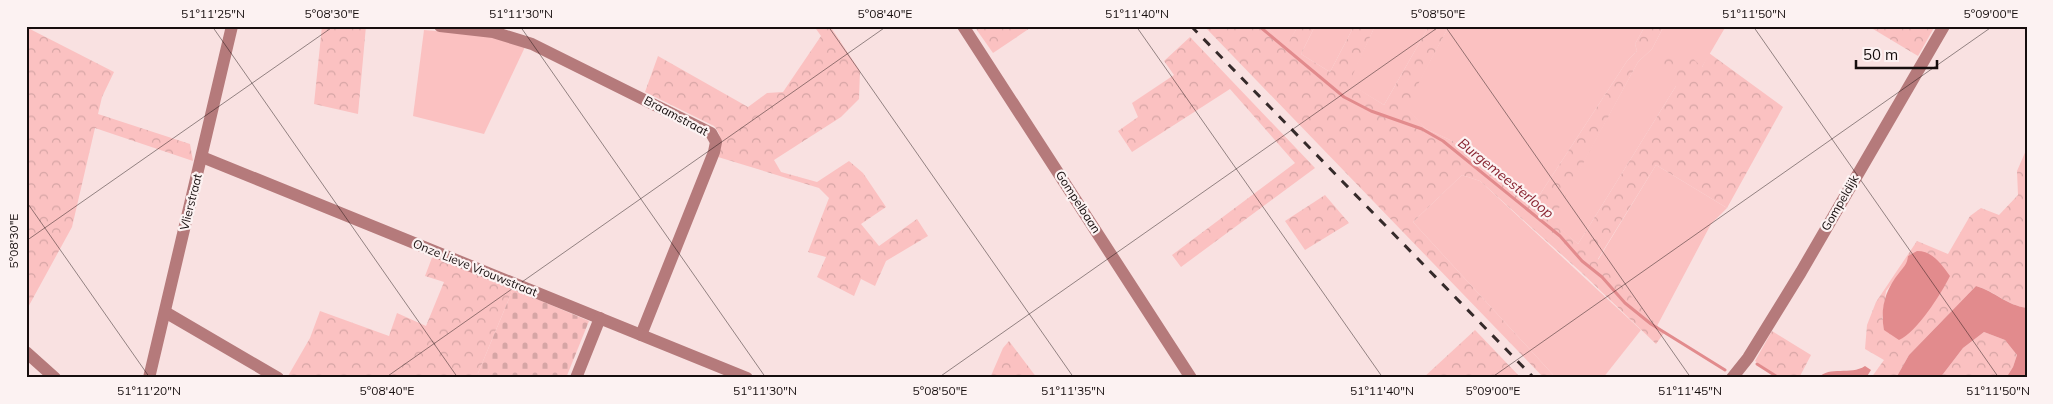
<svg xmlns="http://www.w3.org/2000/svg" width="2053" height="404" font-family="Mulish,sans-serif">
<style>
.green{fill:#fbc1c1}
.forest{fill:url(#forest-crowns);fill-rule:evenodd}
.cemetery{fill:url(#cemetery-stones)}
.water{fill:#e28b8d}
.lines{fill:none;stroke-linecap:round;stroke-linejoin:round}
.stream{stroke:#e28b8d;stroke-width:3}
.minor{stroke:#b57a7b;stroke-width:12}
.tertiary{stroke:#b57a7b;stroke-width:12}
.rail{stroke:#352a2a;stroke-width:3;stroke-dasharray:9 9;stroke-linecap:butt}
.ticks{fill:none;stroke:#160e0e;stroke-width:1;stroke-opacity:0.45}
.labels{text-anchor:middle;stroke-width:4.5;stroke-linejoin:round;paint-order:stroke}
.street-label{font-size:12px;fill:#160e0e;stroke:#fcf2f2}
.water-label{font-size:14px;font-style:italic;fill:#88222f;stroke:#fcf2f2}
.neatline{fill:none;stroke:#160e0e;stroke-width:2}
.ticks-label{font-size:12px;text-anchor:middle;fill:#160e0e}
</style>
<defs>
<pattern id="forest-crowns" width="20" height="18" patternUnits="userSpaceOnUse" patternTransform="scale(1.25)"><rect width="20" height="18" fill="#fbc1c1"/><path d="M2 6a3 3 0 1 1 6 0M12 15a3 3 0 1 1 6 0" fill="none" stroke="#d6a5a5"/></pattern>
<pattern id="cemetery-stones" width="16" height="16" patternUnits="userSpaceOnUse" patternTransform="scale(1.25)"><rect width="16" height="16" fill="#fbc1c1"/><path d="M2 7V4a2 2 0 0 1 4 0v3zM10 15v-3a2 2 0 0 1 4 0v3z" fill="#d6a5a5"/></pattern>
</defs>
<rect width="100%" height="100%" fill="#f9e1e1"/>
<!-- green -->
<g class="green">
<path d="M1265 26H1298L1287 46Z"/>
<path d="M1315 26H1354L1330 72 1301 54Z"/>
<path d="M1375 26H1429L1384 105 1348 83Z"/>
<path d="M1449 26H1645L1635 44 1637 51 1627 61 1533 205 1472 150 1426 129 1405 107Z"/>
<path d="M1664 26H1726L1702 67 1676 86 1578 244 1551 221 1638 62 1652 49Z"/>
<path d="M424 30 488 35 525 47 484 134 413 116Z"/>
<path d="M1656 165 1727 208 1711 224 1657 326 1598 260Z"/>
<path d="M1462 175 1480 181 1641 330 1603 378H1556L1413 222Z"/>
</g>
<!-- forest -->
<g class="forest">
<path d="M322 26H366L358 114 314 104Z"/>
<path d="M814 26H830L860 71 859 99 841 117 774 160 781 172 817 182 849 161 863 173 886 207 861 224 879 246 917 219 928 236 886 261 875 286 861 279 854 296 817 277 826 257 808 252 829 198 819 188 718 157C722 144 723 137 714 126L645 92 658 56 748 107 767 93 783 92 821 36Z"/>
<path d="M974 26H1033L993 53Z"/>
<path d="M1204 26H1265L1287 45 1298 26H1315L1301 54 1330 72 1354 26H1375L1349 83 1384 105 1429 26H1449L1406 107 1426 129 1472 150 1533 205 1627 61 1637 51 1635 44 1645 26H1664L1652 49 1638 62 1552 221 1578 244 1676 86 1660 71 1666 53H1687L1702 67 1709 53 1783 107 1727 208 1656 165 1598 259 1664 333 1656 344 1582 273 1480 181 1462 175 1413 222 1556 378H1544Z"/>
<path d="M1868 26H1935L1918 56Z"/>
<path d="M26 27 114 72 102 97 98 114 190 144 193 161 95 128 72 227 26 311Z"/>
<path d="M1190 37 1315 168 1181 267 1172 255 1295 163 1230 89 1132 152 1118 131 1138 117 1132 103 1174 75 1164 61Z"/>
<path d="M2027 148V308C2006 305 1997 292 1976 286L1909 355 1896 378H1871L1884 360 1865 349 1867 325 1876 302 1917 241 1948 254 1970 216 1981 208 1999 215 2018 195 2017 171ZM1907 264 1882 320 1886 291Z"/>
<path d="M1325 195 1349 223 1305 250 1285 221Z"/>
<path d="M433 255 513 289 476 378 288 376 310 338 320 311 389 336 397 313 426 326 444 282 425 276Z"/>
<path d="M1475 330 1521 378H1423Z"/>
<path d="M1772 331 1811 355 1799 378H1780L1755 361Z"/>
<path d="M1984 332 2005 340 2017 355 2013 367 2006 378H1940L1963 348Z"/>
<path d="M1009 341 1037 378H990L1003 348Z"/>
</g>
<!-- cemetery -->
<path class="cemetery" d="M513 289 589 321 566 378H476Z"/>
<!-- water -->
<g class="water">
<path d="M1917 251C1933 251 1941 264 1950 276 1941 294 1917 332 1899 340L1884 330C1880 309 1885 290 1899 273 1904 266 1907 265 1908 256Z"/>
<path d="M1976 286C1996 292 2006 305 2027 308V378H2006L2013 367 2017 355 2005 340 1984 332 1963 348 1940 378H1896L1909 355Z"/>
<path d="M1865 366 1871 370 1866 378H1818C1830 365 1850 376 1865 366Z"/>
</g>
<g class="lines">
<!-- stream -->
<g class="stream">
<path d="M1259 26 1344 97 1371 111 1422 129 1443 141 1560 236 1582 261 1602 277 1625 303 1651 324 1725 370"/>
<path d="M1757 364 1779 378"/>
</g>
<!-- minor -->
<g class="minor">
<path d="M440 26 493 32 532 44 711 133 716 142 714 152 641 335"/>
<path d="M202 157 747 378"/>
<path d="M165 312 278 378"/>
<path d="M26 352 55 378"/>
<path d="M149 378 232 26"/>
<path d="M576 378 600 318"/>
<path d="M1732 378 1748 358 1801 272 1944 26"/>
</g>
<!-- tertiary -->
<path class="tertiary" d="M963 26 1191 378"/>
<!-- rail -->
<path class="rail" d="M1191 26 1534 378"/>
</g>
<!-- ticks -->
<path class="ticks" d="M212 26 458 378M520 26 766 378M828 26 1074 378M1136 26 1383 378M1445 26 1691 378M1753 26 1999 378M26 201 150 378M26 241 334 26M385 378 887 26M938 378 1440 26M1491 378 1993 26"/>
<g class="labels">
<!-- street labels -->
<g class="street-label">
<text transform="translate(676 116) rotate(28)" y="4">Braamstraat</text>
<text transform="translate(191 202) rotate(-76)" y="4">Vlierstraat</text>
<text transform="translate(1078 202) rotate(57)" y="4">Gompelbaan</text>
<text transform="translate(1840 203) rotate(-60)" y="4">Gompeldijk</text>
<text transform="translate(475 268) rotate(22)" y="4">Onze Lieve Vrouwstraat</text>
</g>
<!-- water labels -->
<g class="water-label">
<text transform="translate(1506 178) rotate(39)" y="5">Burgemeesterloop</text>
</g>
</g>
<!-- border -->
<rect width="2053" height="404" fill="none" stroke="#fcf2f2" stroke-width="55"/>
<!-- scale -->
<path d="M1856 60v8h81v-8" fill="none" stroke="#160e0e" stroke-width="2.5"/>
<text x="1863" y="60" font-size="15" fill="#160e0e" stroke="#fcf2f2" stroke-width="4" paint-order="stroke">50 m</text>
<rect x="28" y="28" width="1998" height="348" class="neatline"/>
<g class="ticks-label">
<text x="213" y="18">51°11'25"N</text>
<text x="332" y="18">5°08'30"E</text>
<text x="521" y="18">51°11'30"N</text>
<text x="885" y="18">5°08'40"E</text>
<text x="1137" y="18">51°11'40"N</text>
<text x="1438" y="18">5°08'50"E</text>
<text x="1754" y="18">51°11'50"N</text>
<text x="1991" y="18">5°09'00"E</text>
<text transform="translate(14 241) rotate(-90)" y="4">5°08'30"E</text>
<text x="149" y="395">51°11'20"N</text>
<text x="387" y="395">5°08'40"E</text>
<text x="765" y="395">51°11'30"N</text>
<text x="940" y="395">5°08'50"E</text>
<text x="1073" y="395">51°11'35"N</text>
<text x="1382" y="395">51°11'40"N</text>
<text x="1493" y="395">5°09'00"E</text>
<text x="1690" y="395">51°11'45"N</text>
<text x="1998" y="395">51°11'50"N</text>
</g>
</svg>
